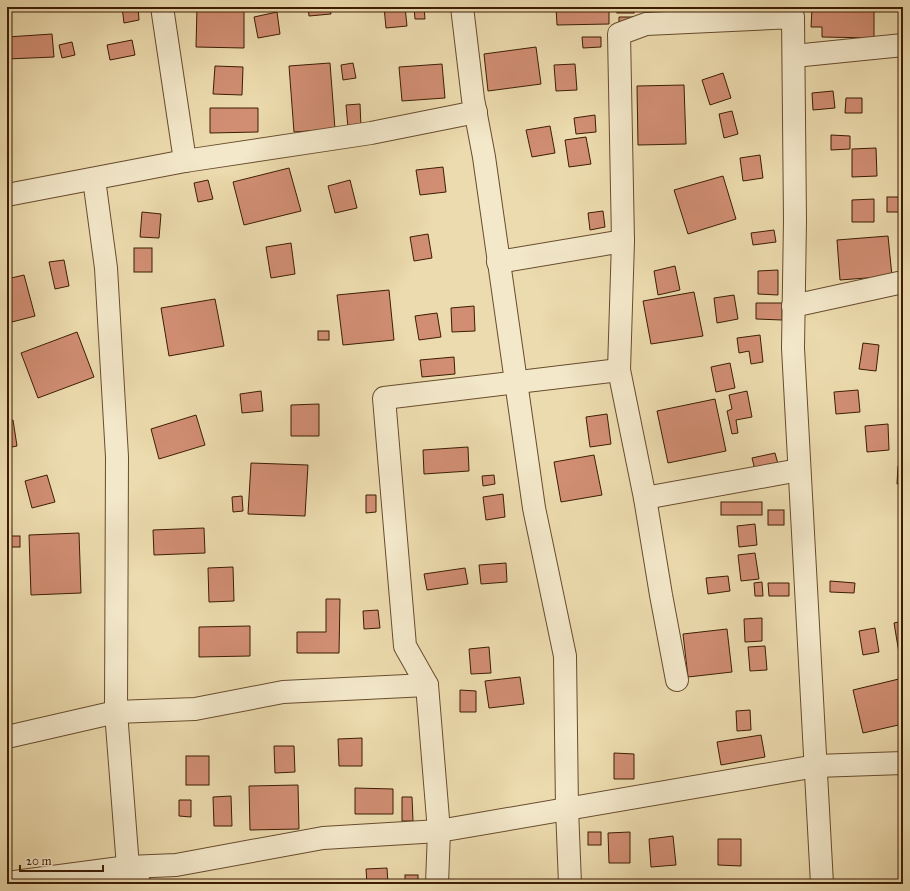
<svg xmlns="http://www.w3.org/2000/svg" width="910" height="891" font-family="'IM FELL Great Primer',serif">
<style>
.building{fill:#d18e73;stroke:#3c1d04}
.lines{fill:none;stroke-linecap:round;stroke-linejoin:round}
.minor-casing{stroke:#684c2e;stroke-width:24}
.minor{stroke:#f3e8ca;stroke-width:22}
</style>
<rect width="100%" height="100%" fill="#ecdbae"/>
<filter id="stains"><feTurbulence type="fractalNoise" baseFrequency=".005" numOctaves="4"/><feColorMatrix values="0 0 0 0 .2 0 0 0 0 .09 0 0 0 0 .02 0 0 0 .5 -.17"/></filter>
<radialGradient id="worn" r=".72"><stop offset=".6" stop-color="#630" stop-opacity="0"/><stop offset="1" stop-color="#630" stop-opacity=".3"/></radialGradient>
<!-- building -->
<g class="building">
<path d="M11 7H29L12 11Z"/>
<path d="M122 7H138L139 20 124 23Z"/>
<path d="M197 7H244V48L196 47Z"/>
<path d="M308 7H330L331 14 309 16Z"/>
<path d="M384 7H405L407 26 386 28Z"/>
<path d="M414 7H424L425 19H415Z"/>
<path d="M556 7H609V24L557 25Z"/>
<rect x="617" y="7" width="17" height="6"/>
<path d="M714 7H736L735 13 714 12Z"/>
<path d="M823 7H874V38L822 37V27H811L812 9H823Z"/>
<path d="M277 12 280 34 258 38 254 17Z"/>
<path d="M619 17H634L619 28Z"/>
<path d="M52 34 54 57 7 59V37Z"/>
<path d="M582 37H601V47L583 48Z"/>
<path d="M132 40 135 55 110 60 107 45Z"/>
<path d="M72 42 75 55 62 58 59 45Z"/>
<path d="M536 47 541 84 488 91 484 54Z"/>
<path d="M330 63 335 129 294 132 289 66Z"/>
<path d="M353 63 356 78 343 80 341 65Z"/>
<path d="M442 64 445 98 402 101 399 67Z"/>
<path d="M575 64 577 90 556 91 554 65Z"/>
<path d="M215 66 243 67 242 95 213 94Z"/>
<path d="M723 73 731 98 710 105 702 80Z"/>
<path d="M684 85 686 144 638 145 637 86Z"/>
<path d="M833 91 835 108 813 110 812 93Z"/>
<path d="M846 98H862V113H845Z"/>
<path d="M360 104 361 127 348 128 346 105Z"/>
<path d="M210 108H258V132L210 133Z"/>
<path d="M732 111 738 134 724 138 719 114Z"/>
<path d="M595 115 596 132 576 134 574 118Z"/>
<path d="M550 126 555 153 532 157 526 130Z"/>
<path d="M831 135 850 136V149L831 150Z"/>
<path d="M586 137 591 164 569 167 565 140Z"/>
<path d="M876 148 877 176 852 177V149Z"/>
<path d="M760 155 763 178 743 181 740 158Z"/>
<path d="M443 167 446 192 420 195 416 170Z"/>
<path d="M289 168 301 211 244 225 233 182Z"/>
<path d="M723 176 736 219 688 234 674 190Z"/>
<path d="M208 180 213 199 198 202 194 183Z"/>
<path d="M350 180 357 208 335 213 328 186Z"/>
<rect x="887" y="197" width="16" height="15"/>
<path d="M874 199V222H852V200Z"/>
<path d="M603 211 605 227 590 230 588 213Z"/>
<path d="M142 212 161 214 159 238 140 237Z"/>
<path d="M774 230 776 242 753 245 751 233Z"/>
<path d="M428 234 432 258 414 261 410 237Z"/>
<path d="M888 236 892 276 840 280 837 240Z"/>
<path d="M291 243 295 274 271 278 266 247Z"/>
<rect x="134" y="248" width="18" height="24"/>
<path d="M64 260 69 286 55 289 49 262Z"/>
<path d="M675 266 680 290 658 295 654 271Z"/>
<path d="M778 270V295L758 294V271Z"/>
<path d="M24 275 35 316 12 322 7 303V279Z"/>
<path d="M389 290 394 340 343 345 337 295Z"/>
<path d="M694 292 703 336 651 344 643 301Z"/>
<path d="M734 295 738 319 717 323 714 298Z"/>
<path d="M215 299 224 346 169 356 161 308Z"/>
<path d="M756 303H782V320L756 319Z"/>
<path d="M474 306 475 331 452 332 451 308Z"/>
<path d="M437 313 441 337 419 340 415 316Z"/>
<rect x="318" y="331" width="11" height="9"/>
<path d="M77 332 94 377 38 398 21 353Z"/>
<path d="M760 335 763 362 751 364 749 351 739 353 737 338Z"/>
<path d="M863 343 879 345 876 371 859 369Z"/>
<path d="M454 357 455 374 422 377 420 360Z"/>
<path d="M730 363 735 388 716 392 711 367Z"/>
<path d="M858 390 860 412 836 414 834 392Z"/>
<path d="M261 391 263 411 242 413 240 394Z"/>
<path d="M747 391 752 417 736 420 738 433 732 434 727 411 732 409 729 395Z"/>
<path d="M715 399 726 451 668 463 657 411Z"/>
<path d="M319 404V436H291V405Z"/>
<path d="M607 414 611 444 590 447 586 417Z"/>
<path d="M196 415 205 445 159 459 151 429Z"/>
<path d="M13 420 17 446 7 448V421Z"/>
<path d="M888 424 889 450 867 452 865 426Z"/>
<path d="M468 447 469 471 424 474 423 450Z"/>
<path d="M775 453 778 464 755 470 752 458Z"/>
<path d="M594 455 602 495 561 502 554 462Z"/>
<path d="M251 463 308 465 305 516 248 514Z"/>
<path d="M898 466H903V484H897Z"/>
<path d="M47 475 55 502 32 508 25 481Z"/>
<path d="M494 475 495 484 483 486 482 476Z"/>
<path d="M503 494 505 517 486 520 483 497Z"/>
<path d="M366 495H376V512L366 513Z"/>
<path d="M242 496 243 511 233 512 232 497Z"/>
<rect x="721" y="502" width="41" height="13"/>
<rect x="768" y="510" width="16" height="15"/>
<path d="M755 524 757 545 739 547 737 526Z"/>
<path d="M204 528 205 553 154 555 153 530Z"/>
<path d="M79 533 81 593 31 595 29 535Z"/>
<rect x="7" y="536" width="13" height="11"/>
<path d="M755 553 759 579 741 581 738 555Z"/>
<path d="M506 563 507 582 481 584 479 565Z"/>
<path d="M233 567 234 601 209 602 208 568Z"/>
<path d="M465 568 468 584 427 590 424 574Z"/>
<path d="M728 576 730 591 708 594 706 578Z"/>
<path d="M830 581 855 583 854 593 830 592Z"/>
<path d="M762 582 763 596H755L754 583Z"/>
<path d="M768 583H789V596H769Z"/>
<path d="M326 599H340L339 653H297V632H326Z"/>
<path d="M378 610 380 628 364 629 363 611Z"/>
<path d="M762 618V641L745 642 744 619Z"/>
<path d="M903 621V652L899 653 894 623Z"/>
<path d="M250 626V656L199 657V627Z"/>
<path d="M875 628 879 652 863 655 859 631Z"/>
<path d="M727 629 732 672 688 677 683 634Z"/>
<path d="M765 646 767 670 750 671 748 647Z"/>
<path d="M489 647 491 673 471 674 469 649Z"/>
<path d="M520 677 524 704 489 708 485 681Z"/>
<path d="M903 678V724L863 733 853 690Z"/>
<path d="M460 690 476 691V712H460Z"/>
<path d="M750 710 751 730 737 731 736 711Z"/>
<path d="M761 735 765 757 721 765 717 742Z"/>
<path d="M362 738V766H339L338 739Z"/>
<path d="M274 746H294L295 772 275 773Z"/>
<path d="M614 753 634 754V779H614Z"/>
<rect x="186" y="756" width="23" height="29"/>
<path d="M298 785 299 829 250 830 249 786Z"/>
<path d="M355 788 393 789V814H355Z"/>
<path d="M231 796 232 826H214L213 797Z"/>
<path d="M402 797H412L413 821H402Z"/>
<path d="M179 800H191V817L179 816Z"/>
<rect x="588" y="832" width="13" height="13"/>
<path d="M630 832V863H609L608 833Z"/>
<path d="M673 836 676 865 651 867 649 839Z"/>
<path d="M718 839H741V866L718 865Z"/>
<path d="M387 868 388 884H367L366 869Z"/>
<rect x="405" y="875" width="13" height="9"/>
</g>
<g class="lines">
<!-- minor casing -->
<g class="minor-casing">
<g id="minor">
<path d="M162 7 185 161"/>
<path d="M462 7 473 99 484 157 534 508 565 656 567 808 570 884"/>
<path d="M794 56 903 45"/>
<path d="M94 179 106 268 117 457 116 712 128 867 140 884"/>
<path d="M7 195 185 161 371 133 476 112"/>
<path d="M498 262 623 241"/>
<path d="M793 306 903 282"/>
<path d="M645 498 799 470"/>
<path d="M677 680 661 595 645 498 619 370 623 241 619 34 646 24 793 17 795 220 793 348 822 884"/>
<path d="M7 737 116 712 195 709 283 692 427 685"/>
<path d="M7 883 128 867 176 865 323 838 439 831 816 766 903 763"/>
<path d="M437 884 439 831 427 685 405 646 384 398 619 370"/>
</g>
</g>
<!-- minor -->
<use href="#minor" class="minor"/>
</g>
<!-- margin -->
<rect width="910" height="891" fill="none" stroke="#ecdbae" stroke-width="24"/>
<rect x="8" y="8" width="894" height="875" fill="none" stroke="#3c1d04" stroke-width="2"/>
<rect x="12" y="12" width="886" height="867" fill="none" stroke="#3c1d04"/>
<!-- scale -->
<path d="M20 865v6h83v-6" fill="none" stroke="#3c1d04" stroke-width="2"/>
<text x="26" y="865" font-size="12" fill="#3c1d04" stroke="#f3e8ca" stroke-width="3" paint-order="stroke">20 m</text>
<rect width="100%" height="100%" filter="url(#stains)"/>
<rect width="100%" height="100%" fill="url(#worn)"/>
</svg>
